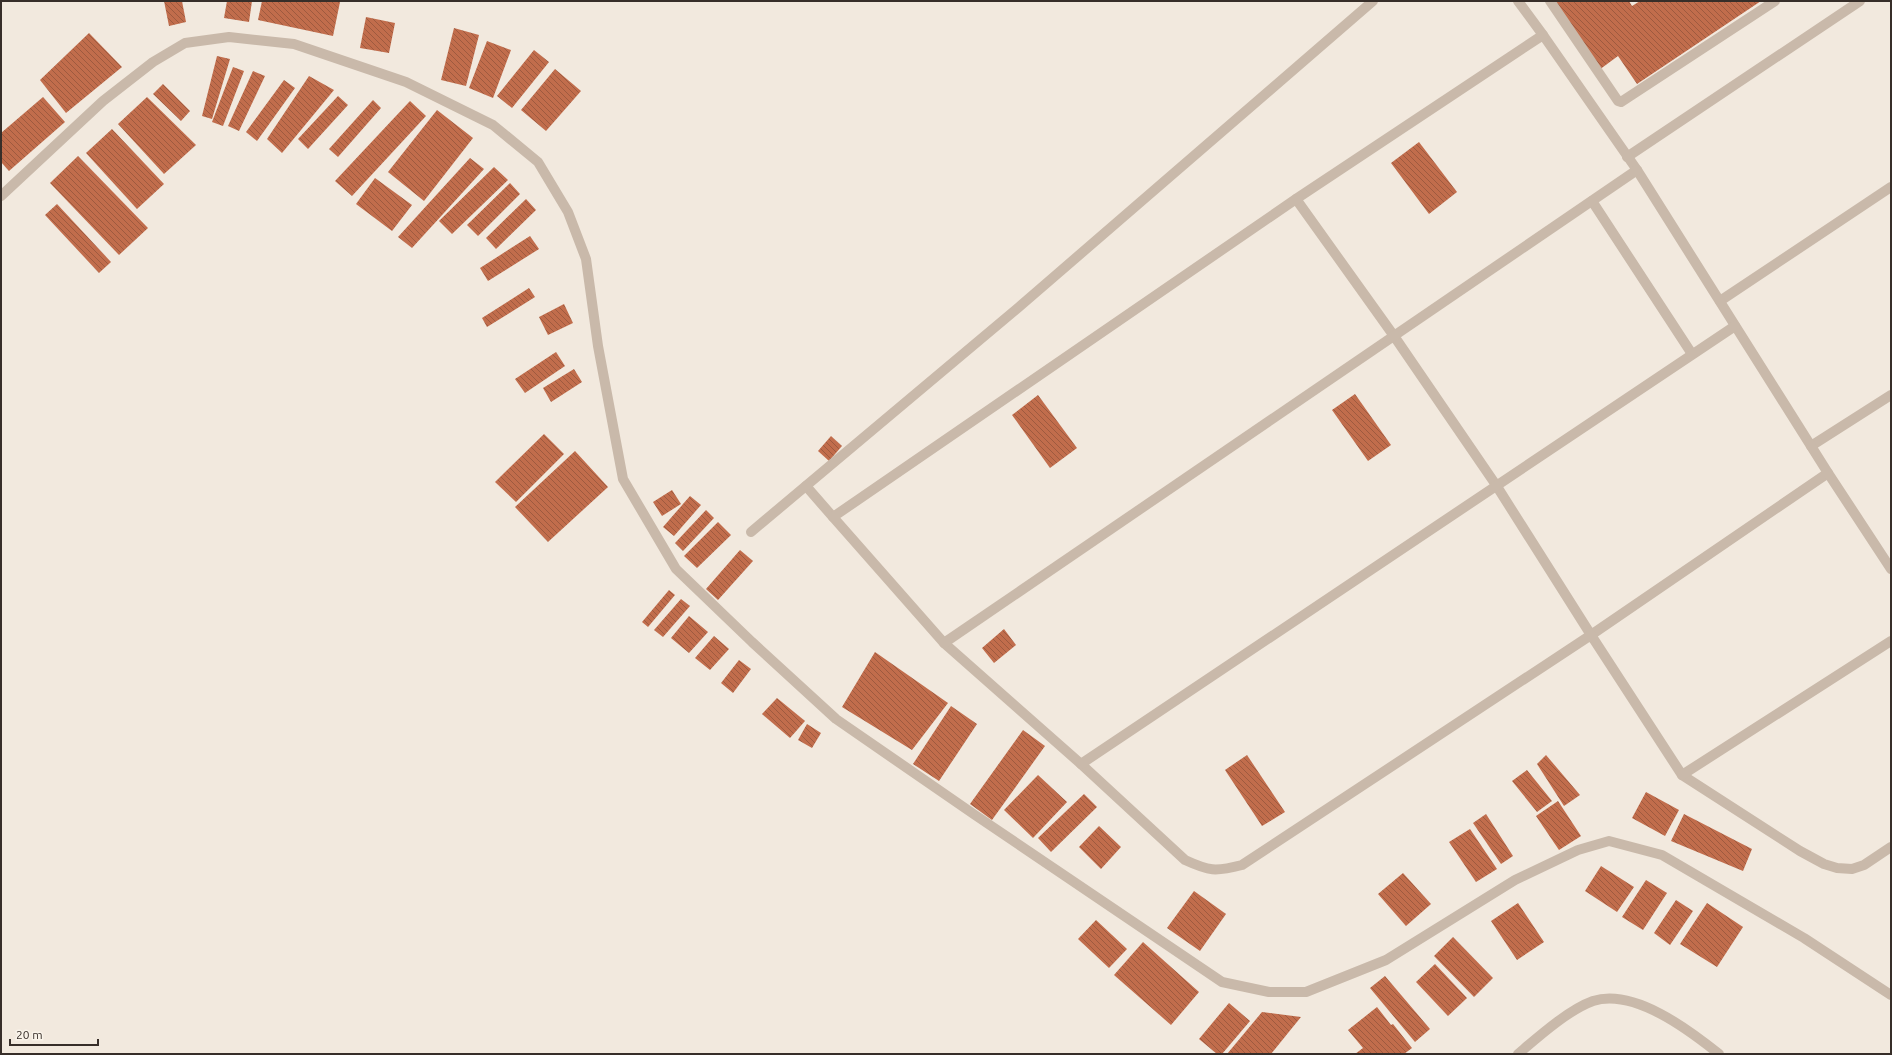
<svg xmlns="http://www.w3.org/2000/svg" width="1892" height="1055" font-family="Ubuntu,sans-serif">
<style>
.building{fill:url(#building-back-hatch)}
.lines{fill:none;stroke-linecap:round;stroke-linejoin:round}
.minor{stroke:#c9b9aa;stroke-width:10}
</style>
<defs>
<pattern id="building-back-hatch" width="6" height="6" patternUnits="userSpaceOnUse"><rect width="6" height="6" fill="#c16d4c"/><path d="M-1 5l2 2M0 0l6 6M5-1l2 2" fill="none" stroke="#9e5a3f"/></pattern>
</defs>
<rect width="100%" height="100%" fill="#f2e9de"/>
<!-- building -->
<g class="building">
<path d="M164 1H182L186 22 169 26Z"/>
<path d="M227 1H252L249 22 224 18Z"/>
<path d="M262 1 340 2 333 36 258 20Z"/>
<path d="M1553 1H1629L1632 6 1640 1H1761L1637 84 1618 56 1599 70Z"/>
<path d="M366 17 395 23 389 53 360 48Z"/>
<path d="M454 28 479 35 466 86 441 80Z"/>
<path d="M89 33 122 67 66 113 40 80Z"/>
<path d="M487 41 511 50 493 98 469 88Z"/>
<path d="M534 50 549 62 512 108 497 96Z"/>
<path d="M217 56 230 59 212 119 202 116Z"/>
<path d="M233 67 244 71 223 126 212 122Z"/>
<path d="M555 69 581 91 546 131 521 110Z"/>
<path d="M253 71 265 76 239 131 228 126Z"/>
<path d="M309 76 334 90 282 153 267 139Z"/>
<path d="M284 80 295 88 257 141 246 132Z"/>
<path d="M163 84 190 111 181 121 153 94Z"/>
<path d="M338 96 348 105 308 149 298 139Z"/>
<path d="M43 97 65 122 9 171 1 162V133Z"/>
<path d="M147 97 196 145 164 174 118 124Z"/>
<path d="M373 100 381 108 338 157 329 149Z"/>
<path d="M410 101 426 116 352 196 335 181Z"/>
<path d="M437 110 473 138 424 201 388 172Z"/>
<path d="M112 129 164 184 137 209 86 153Z"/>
<path d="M1419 142 1457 192 1429 214 1391 163Z"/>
<path d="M78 156 148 228 119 255 50 183Z"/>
<path d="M470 158 484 169 412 248 398 237Z"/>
<path d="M494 167 508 180 452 234 439 221Z"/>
<path d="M375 178 412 205 392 231 356 204Z"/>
<path d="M510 183 520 194 478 236 467 225Z"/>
<path d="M526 199 536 210 496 249 486 238Z"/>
<path d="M57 204 111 262 99 273 45 215Z"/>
<path d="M530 236 539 249 488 281 480 268Z"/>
<path d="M529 288 535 297 487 327 482 318Z"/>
<path d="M564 304 573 323 548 335 539 317Z"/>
<path d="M556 352 565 366 525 393 515 379Z"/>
<path d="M574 369 582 382 551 402 543 388Z"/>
<path d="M1355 394 1391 445 1368 461 1332 410Z"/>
<path d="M1038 395 1077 448 1050 468 1012 415Z"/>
<path d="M544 434 564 454 516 502 495 482Z"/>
<path d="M831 436 842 446 829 461 818 451Z"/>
<path d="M575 451 608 487 548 542 515 507Z"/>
<path d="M672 490 681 504 662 516 653 502Z"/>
<path d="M690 496 701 505 674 536 663 527Z"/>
<path d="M706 510 714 518 683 551 675 543Z"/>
<path d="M718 522 731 535 697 568 684 556Z"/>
<path d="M740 550 753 561 718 600 706 589Z"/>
<path d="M669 590 675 595 648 627 642 622Z"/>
<path d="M681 599 690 606 663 637 654 630Z"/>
<path d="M689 616 708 632 689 653 671 638Z"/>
<path d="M1004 629 1016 645 994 663 982 648Z"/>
<path d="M714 636 729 649 710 670 695 658Z"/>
<path d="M875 652 948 703 912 750 842 707Z"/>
<path d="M739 660 751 669 733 693 721 683Z"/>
<path d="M777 698 805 721 790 738 762 714Z"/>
<path d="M951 706 977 724 939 781 913 764Z"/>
<path d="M807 724 821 733 812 748 798 740Z"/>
<path d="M1023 730 1045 746 992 820 970 804Z"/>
<path d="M1247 755 1285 812 1262 826 1225 770Z"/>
<path d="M1546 755 1580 795 1564 806 1537 764Z"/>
<path d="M1527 770 1552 801 1537 812 1512 781Z"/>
<path d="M1038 775 1067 802 1033 838 1004 810Z"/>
<path d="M1646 792 1679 810 1665 836 1632 818Z"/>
<path d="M1084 794 1097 807 1051 852 1038 838Z"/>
<path d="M1558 801 1581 836 1559 850 1536 816Z"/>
<path d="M1486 814 1513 856 1501 864 1473 823Z"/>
<path d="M1684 814 1752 849 1743 871 1671 841Z"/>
<path d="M1099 826 1121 847 1101 869 1079 847Z"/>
<path d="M1470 829 1497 869 1476 882 1449 842Z"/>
<path d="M1601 866 1634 887 1617 912 1585 891Z"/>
<path d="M1403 873 1431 904 1406 926 1378 894Z"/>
<path d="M1646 880 1667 893 1643 930 1622 917Z"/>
<path d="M1194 891 1226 914 1200 951 1167 928Z"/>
<path d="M1676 900 1693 911 1670 945 1654 933Z"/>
<path d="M1518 903 1544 942 1517 960 1491 921Z"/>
<path d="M1707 903 1743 927 1717 967 1680 944Z"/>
<path d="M1096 920 1127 949 1109 968 1078 939Z"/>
<path d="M1453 937 1493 978 1474 997 1434 956Z"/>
<path d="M1143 942 1199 992 1171 1025 1114 975Z"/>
<path d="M1435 964 1467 998 1448 1016 1416 982Z"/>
<path d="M1385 976 1430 1029 1415 1042 1370 988Z"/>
<path d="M1229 1003 1250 1021 1222 1054H1217L1199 1039Z"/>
<path d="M1377 1007 1391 1025 1393 1024 1412 1048 1404 1054H1355L1363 1048 1348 1030Z"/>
<path d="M1262 1012 1301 1017 1271 1054H1227Z"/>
</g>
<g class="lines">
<!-- minor -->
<g class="minor">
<path d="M1518 1 1543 35"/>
<path d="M1550 1 1618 101 1621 102 1775 1"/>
<path d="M1627 157 1860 1"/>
<path d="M1 196 103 101 153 62 185 43 229 37 294 44 406 82 493 125 538 162 568 212 586 259 598 346 623 479 676 569 752 642 836 719 975 815 1222 982 1269 992H1306L1386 960 1515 880 1578 850 1609 841 1662 855 1804 938 1891 995"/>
<path d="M1296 199 1394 336 1496 485 1591 635 1828 473"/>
<path d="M1592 201 1692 354"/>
<path d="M1720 301 1891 187"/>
<path d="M1811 446 1891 395"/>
<path d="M806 486 833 517"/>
<path d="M751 532 1019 307 1373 1"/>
<path d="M1891 569 1828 473 1637 170 1543 35 1296 199 833 517 944 643 1081 764 1185 860C1209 871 1215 872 1242 865L1591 635 1682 775 1800 851 1824 864 1837 868 1852 869 1864 865 1891 847"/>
<path d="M944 643 1637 170"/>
<path d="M1081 764 1735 326"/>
<path d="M1682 775 1891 641"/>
<path d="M1518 1054C1538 1037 1568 1010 1593 1001 1634 988 1689 1030 1719 1054"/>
</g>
</g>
<!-- border -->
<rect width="1892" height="1055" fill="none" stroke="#372e29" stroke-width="4"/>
<!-- scale -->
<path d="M10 1039v6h88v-6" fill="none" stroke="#372e29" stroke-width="2"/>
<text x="16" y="1039" font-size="12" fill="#372e29" stroke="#f9f3ea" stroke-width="3" paint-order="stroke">20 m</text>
</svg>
